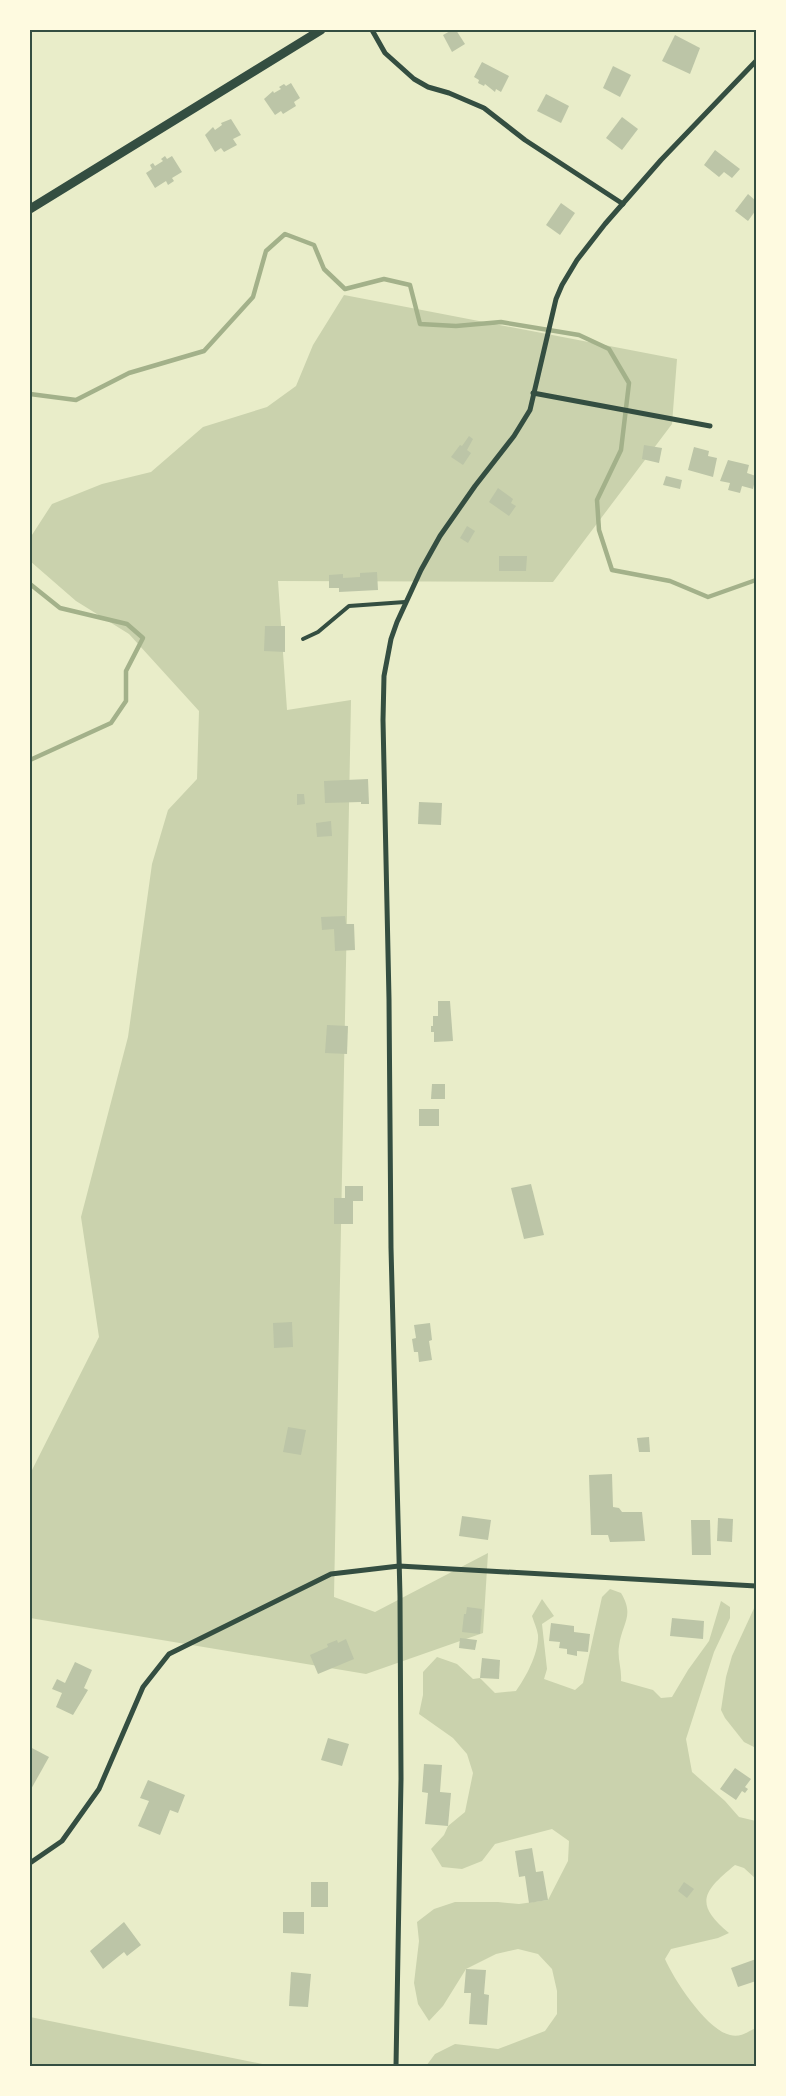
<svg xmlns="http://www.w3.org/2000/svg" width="786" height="2096" font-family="Montserrat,sans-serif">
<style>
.green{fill:#cad2ad}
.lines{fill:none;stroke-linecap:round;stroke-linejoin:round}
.stream{stroke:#a3b18a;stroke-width:4.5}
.building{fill:#bcc5a7}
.service{stroke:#344e41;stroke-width:4}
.minor{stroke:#344e41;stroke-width:5}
.tertiary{stroke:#344e41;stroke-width:9}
.neatline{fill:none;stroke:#344e41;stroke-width:2}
</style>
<rect width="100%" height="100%" fill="#e9edc9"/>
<!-- green -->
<g class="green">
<path d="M344 295 677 359 672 424 553 582 278 581 287 710 351 700 334 1597 375 1612 488 1553 483 1633 366 1674 30 1618V1474L99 1337 81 1217 128 1037 152 864 168 810 197 779 199 711 129 634 76 601 30 561V538L52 504 102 484 151 472 203 427 267 407 296 386 313 345Z"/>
<path d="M610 1589 621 1593C635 1616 622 1623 619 1646 617 1658 622 1669 621 1681L653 1690 661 1698 672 1697 688 1670 709 1641 721 1601 730 1607V1618L714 1652 686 1739 692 1772 725 1801 739 1817 756 1821V1879L744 1868 735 1865C705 1890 692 1903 729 1933L718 1938 671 1949 665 1959C674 1980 707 2030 730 2035 740 2038 747 2032 756 2028V2066H426L435 2054 455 2044 498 2049 545 2031 557 2014V1991L552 1969 538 1954 518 1949 496 1954 466 1969 443 2006 429 2021 418 2004 414 1983 419 1941 417 1922 434 1909 455 1902H498L519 1904 548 1900 568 1861 569 1841 552 1829 495 1844 482 1861 462 1869 442 1867 431 1849 444 1835 448 1826 465 1812 473 1773 467 1754 453 1738 419 1714 423 1695V1672L437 1657 457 1664 473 1679 480 1678 495 1693 516 1691C526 1677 539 1653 538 1635 537 1629 534 1622 532 1616L542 1599 554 1616 542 1624 547 1669 544 1679 575 1690 583 1683 602 1597Z"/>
<path d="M756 1604V1748L744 1742 725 1718 721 1710 726 1677 732 1656Z"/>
<path d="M30 2017 272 2066H30Z"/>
</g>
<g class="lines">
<!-- stream -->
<g class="stream">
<path d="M30 394 76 400 129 373 204 351 253 297 266 251 285 234 314 245 324 269 345 289 384 279 410 285 420 324 456 326 501 322 579 335 609 349 629 383 621 450 597 500 599 530 612 570 670 581 708 597 756 580"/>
<path d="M30 584 60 608 127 624 143 638 126 671V701L111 723 30 760"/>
</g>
</g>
<!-- building -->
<g class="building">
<path d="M452 30H456L465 44 452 52 443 35Z"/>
<path d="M675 35 700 48 690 74 662 61Z"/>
<path d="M482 62 509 76 501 92 496 89 495 92 485 84 484 86 478 83 479 80 474 77Z"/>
<path d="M613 66 631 75 620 97 603 88Z"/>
<path d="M291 83 300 98 294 102 296 106 283 114 281 111 275 115 264 99 273 91 274 93 281 89 279 87 284 84 286 86Z"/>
<path d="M546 94 569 106 561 123 537 111Z"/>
<path d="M622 117 638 129 622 150 606 138Z"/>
<path d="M231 119 241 135 233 139 237 145 224 152 221 148 215 152 205 135 213 127 215 130 222 125 221 123Z"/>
<path d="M715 150 740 169 732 178 724 172 719 177 704 165Z"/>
<path d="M165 156 167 159 172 156 182 172 172 178 174 181 168 185 166 181 155 188 146 173 152 169 150 165 153 163 155 166 163 161 161 159Z"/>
<path d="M748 194 756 201V210L748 221 735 211Z"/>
<path d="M561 203 575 213 560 235 546 225Z"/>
<path d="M469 436 473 439 467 450 471 453 463 465 451 457 460 445 462 446Z"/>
<path d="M644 445 662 448 659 463 642 459Z"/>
<path d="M694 447 709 451 708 456 717 458 713 477 688 470Z"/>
<path d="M728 460 749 465 747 473 756 476 753 489 742 486 740 493 728 490 730 483 720 481Z"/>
<path d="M666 476 682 480 680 489 663 485Z"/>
<path d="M498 488 513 499 511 503 516 506 509 516 489 502Z"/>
<path d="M467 526 475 531 468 543 460 538Z"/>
<path d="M499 556H527L526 571H499Z"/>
<path d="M377 572 378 590 339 592V588H329V575L343 574V578L360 577V573Z"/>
<path d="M265 626H285V652L264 651Z"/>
<path d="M368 779 369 804H361V802L325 803 324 781Z"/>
<path d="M297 794H304L305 804 297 805Z"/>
<path d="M419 802 442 803 441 825 418 824Z"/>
<path d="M331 821 332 836 317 837 316 823Z"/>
<path d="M345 916 346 924H354L355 950 335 951 334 929 322 930 321 917Z"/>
<path d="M438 1001H450L453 1041 434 1042V1032H431V1026H433V1016H438Z"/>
<path d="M327 1025 348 1026 347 1054 325 1053Z"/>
<path d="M432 1084H445V1099H431Z"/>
<rect x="419" y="1109" width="20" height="17"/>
<path d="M531 1184 544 1235 524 1239 511 1188Z"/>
<path d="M345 1186H363V1201H353V1224H334V1198H345Z"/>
<path d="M292 1322 293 1347 274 1348 273 1323Z"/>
<path d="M430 1323 432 1340 429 1341 432 1360 419 1362 418 1352H414L412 1339 416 1338 414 1325Z"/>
<path d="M288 1427 306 1430 301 1455 283 1452Z"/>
<path d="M649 1437 650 1452H639L637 1438Z"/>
<path d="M612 1474 613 1507 619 1508 622 1512H642L645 1541 610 1542 608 1535H591L589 1475Z"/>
<path d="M462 1516 491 1520 488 1540 459 1536Z"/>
<path d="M718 1518 733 1519 732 1542 717 1541Z"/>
<path d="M691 1520H710L711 1555H692Z"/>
<path d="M467 1607 482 1609 480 1634 462 1632 464 1614H466Z"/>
<path d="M672 1618 704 1621 703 1639 670 1636Z"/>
<path d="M551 1623 574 1626V1632L590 1634 588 1652 577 1651V1656L567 1654V1649L559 1648 560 1642 549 1641Z"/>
<path d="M460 1638 477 1640 475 1650 459 1648Z"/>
<path d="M346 1639 354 1659 318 1674 310 1655 328 1647 327 1644 337 1640 338 1643Z"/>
<path d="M482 1658 500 1660 499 1679 480 1678Z"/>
<path d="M75 1662 92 1670 84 1688 88 1690 73 1715 56 1707 62 1693 52 1689 57 1679 65 1683Z"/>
<path d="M328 1738 349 1744 342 1766 321 1760Z"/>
<path d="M30 1747 49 1757 30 1791Z"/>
<path d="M424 1764 442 1765 440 1792 451 1793 448 1826 425 1824 428 1793 422 1792Z"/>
<path d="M735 1768 751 1779 745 1787 748 1789 745 1793 742 1791 736 1800 720 1789Z"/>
<path d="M148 1780 185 1795 178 1813 170 1810 160 1835 138 1826 149 1801 140 1798Z"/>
<path d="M532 1848 536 1872 543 1871 548 1900 529 1903 525 1876 519 1877 515 1851Z"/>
<rect x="311" y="1882" width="17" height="25"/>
<path d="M684 1882 694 1889 687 1898 678 1891Z"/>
<path d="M283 1912H304V1934L283 1933Z"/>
<path d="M124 1922 141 1945 127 1956 124 1952 103 1969 90 1951Z"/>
<path d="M756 1959V1981L738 1987 731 1968Z"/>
<path d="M466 1969 486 1970 484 1994 489 1995 487 2025 469 2024 471 1993H464Z"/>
<path d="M291 1972 311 1974 308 2007 289 2006Z"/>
</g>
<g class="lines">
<!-- service -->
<path class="service" d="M303 639 318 632 349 606 405 602"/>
<!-- minor -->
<g class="minor">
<path d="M372 30 385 53 414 79 428 87 449 93 484 108 525 140 623 204"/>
<path d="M533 393 710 426"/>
<path d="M30 1863 62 1841 99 1789 143 1687 169 1654 331 1574 399 1566 756 1586"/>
<path d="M396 2066 401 1779 400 1596 391 1248 389 999 383 720 384 676 391 639 397 622 421 570 440 536 475 486 514 436 530 410 556 299 562 285 577 260 605 224 661 160 756 61"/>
</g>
<!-- tertiary -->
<path class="tertiary" d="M30 209 321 30"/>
</g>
<!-- border -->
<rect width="786" height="2096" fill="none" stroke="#fefae0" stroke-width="62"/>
<rect x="31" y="31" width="724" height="2034" class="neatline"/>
</svg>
